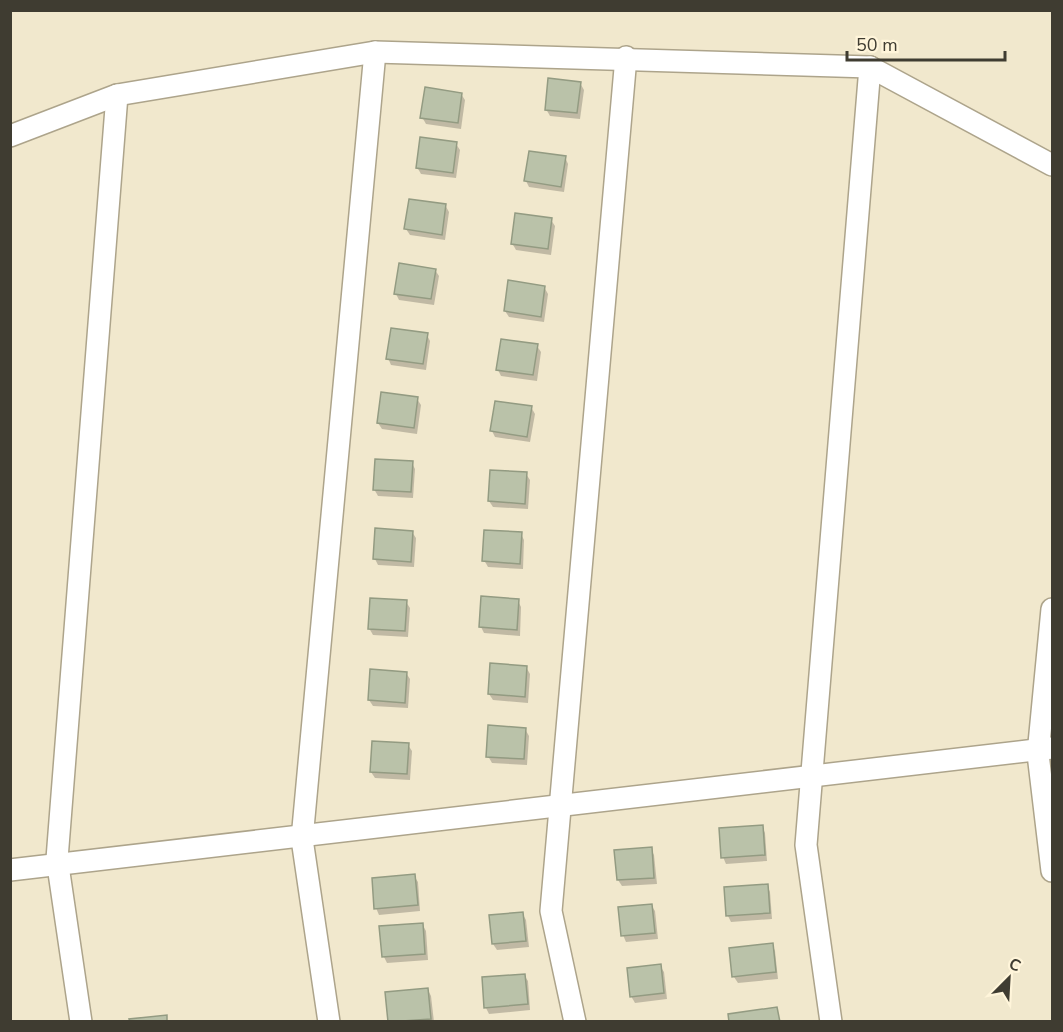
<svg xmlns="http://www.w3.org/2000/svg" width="1063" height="1032" font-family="'Nunito Sans',sans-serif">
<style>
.shadow{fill:#0003}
.building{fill:#bac2a9;stroke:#939b82;stroke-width:1.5}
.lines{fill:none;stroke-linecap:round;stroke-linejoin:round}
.minor-casing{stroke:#ada48b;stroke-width:24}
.minor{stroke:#fff;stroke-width:21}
</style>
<rect width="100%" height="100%" fill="#f1e8cd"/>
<!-- shadow -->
<g class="shadow">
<path d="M580 83 584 90 580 119 550 116 546 109Z"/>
<path d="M461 94 465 100 461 129 426 124 422 117Z"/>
<path d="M456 144 460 150 456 178 421 174 417 167Z"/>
<path d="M565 157 568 164 564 192 529 187 526 181Z"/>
<path d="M445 205 449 212 445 240 410 235 406 229Z"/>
<path d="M551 220 555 226 551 255 516 250 512 243Z"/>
<path d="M435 270 439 276 434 305 399 300 396 294Z"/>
<path d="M544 287 548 294 544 322 509 317 505 311Z"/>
<path d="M427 335 430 341 426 370 391 365 388 358Z"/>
<path d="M537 346 541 352 537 381 501 376 498 370Z"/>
<path d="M417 399 421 405 417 434 382 429 378 423Z"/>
<path d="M531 407 535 414 530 442 495 437 492 431Z"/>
<path d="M412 463 415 469 413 498 378 496 374 489Z"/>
<path d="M526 474 530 480 528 509 493 507 489 501Z"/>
<path d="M412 532 416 538 414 567 378 565 375 559Z"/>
<path d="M521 534 524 540 523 569 488 567 484 560Z"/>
<path d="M518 601 521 607 520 636 484 633 481 627Z"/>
<path d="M406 602 410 608 408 637 373 635 369 628Z"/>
<path d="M526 667 530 674 528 703 493 700 489 694Z"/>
<path d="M406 673 410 679 408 708 373 706 369 700Z"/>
<path d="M525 729 529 736 527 765 492 763 488 756Z"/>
<path d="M408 745 412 751 410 780 375 778 371 772Z"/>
<path d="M762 826 765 833 767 861 726 864 723 857Z"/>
<path d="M651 849 654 855 657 884 622 886 618 880Z"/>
<path d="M414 876 418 882 420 911 379 915 376 908Z"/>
<path d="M767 885 770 892 772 919 731 922 728 916 726 888Z"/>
<path d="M651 905 655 911 658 939 626 942 623 935Z"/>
<path d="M522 913 526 920 529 947 497 950 493 944 490 917Z"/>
<path d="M422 924 426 931 428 960 387 963 384 957Z"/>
<path d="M772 944 775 951 778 979 738 983 734 977 731 949Z"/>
<path d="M660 966 664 972 667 999 635 1003 631 996Z"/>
<path d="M524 975 528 981 530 1010 489 1014 486 1008Z"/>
<path d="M428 990 431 996 434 1022H389Z"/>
</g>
<!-- building -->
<g class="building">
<path d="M548 78 581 82 577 113 545 110Z"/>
<path d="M425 87 462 93 458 123 420 118Z"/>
<path d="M420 137 457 142 453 173 416 168Z"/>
<path d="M529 151 566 156 561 187 524 181Z"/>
<path d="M409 199 446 204 442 235 404 229Z"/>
<path d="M515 213 552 218 548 249 511 244Z"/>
<path d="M399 263 436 269 431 299 394 294Z"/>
<path d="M508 280 545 286 541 317 504 311Z"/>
<path d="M391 328 428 333 423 364 386 359Z"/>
<path d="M501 339 538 344 533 375 496 370Z"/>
<path d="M381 392 418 397 414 428 377 423Z"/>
<path d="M495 401 532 406 527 437 490 431Z"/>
<path d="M375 459 413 461 411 492 373 490Z"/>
<path d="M490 470 527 472 525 504 488 501Z"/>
<path d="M375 528 413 531 411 562 373 559Z"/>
<path d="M484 530 522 532 520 564 482 561Z"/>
<path d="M481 596 519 599 517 630 479 627Z"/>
<path d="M370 598 407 600 405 631 368 629Z"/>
<path d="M490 663 527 666 525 697 488 694Z"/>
<path d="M370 669 407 672 405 703 368 700Z"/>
<path d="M488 725 526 728 524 759 486 757Z"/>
<path d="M372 741 409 743 407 774 370 772Z"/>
<path d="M763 825 765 855 721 858 719 828Z"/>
<path d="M652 847 654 878 617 880 614 850Z"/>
<path d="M415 874 418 905 374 909 372 878Z"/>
<path d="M768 884 770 913 726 916 724 887Z"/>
<path d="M652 904 655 933 621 936 618 907Z"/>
<path d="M523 912 526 941 492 944 489 915Z"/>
<path d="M423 923 425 954 382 957 379 926Z"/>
<path d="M773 943 776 972 732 977 729 948Z"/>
<path d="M661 964 664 993 630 997 627 968Z"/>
<path d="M525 974 528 1004 484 1008 482 977Z"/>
<path d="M428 988 431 1019 388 1022 385 992Z"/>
<path d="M777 1007 780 1022H729L728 1014Z"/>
<path d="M167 1015V1022H130L129 1019Z"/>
</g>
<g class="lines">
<!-- minor casing -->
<g class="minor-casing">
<g id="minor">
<path d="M10 136 117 95 375 52 870 67 1052 165"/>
<path d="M1052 609 1038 754 1052 871"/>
<path d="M10 870 1052 748"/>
<path d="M81 1022 57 859 117 95"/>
<path d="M329 1022 302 839 375 52"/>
<path d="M575 1022 551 911 626 57"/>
<path d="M831 1022 806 845 870 67"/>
</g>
</g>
<!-- minor -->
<use href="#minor" class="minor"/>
</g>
<!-- border -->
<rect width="1063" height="1032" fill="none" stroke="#3f3c31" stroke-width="24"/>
<!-- north arrow -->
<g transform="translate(1009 978) rotate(24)" stroke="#fff5da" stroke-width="4.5" paint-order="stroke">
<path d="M0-4.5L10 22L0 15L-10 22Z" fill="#3f3c31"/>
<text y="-9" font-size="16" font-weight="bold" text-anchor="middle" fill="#3f3c31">С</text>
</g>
<!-- scale -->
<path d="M847 51v9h158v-9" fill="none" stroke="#3f3c31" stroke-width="3"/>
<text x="856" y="51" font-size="18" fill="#3f3c31" stroke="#fff5da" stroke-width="4.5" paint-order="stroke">50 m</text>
</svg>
